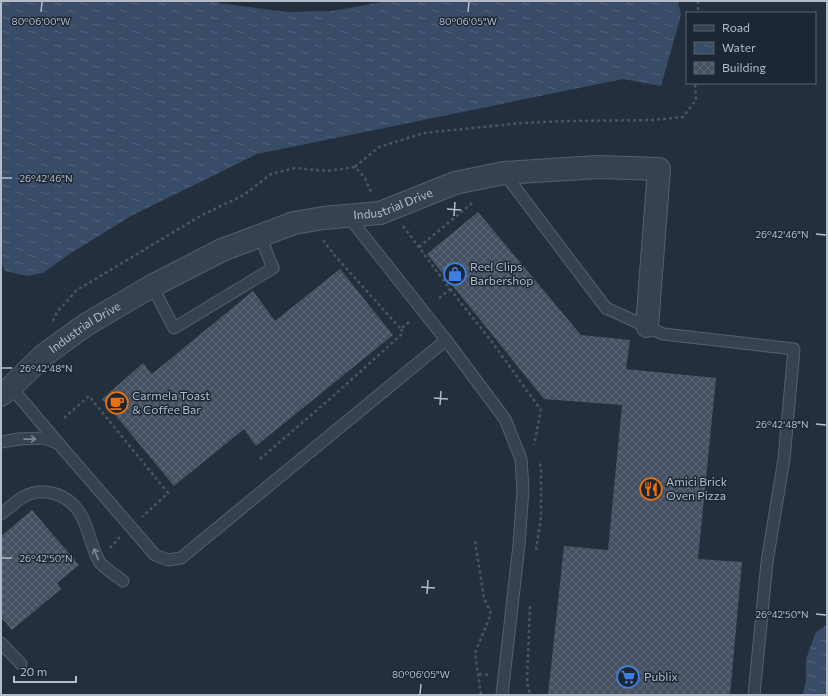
<svg xmlns="http://www.w3.org/2000/svg" width="828" height="696" font-family="Commissioner,sans-serif">
<style>
.water{fill:url(#water-ripples)}
.building{fill:url(#building-cross-hatch)}
.lines{fill:none;stroke-linecap:round;stroke-linejoin:round}
.lane-casing{stroke:#565f6c;stroke-width:13}
.street-casing{stroke:#565f6c;stroke-width:24}
.path{stroke:#44595c;stroke-width:2.5;stroke-dasharray:3 3;stroke-linecap:butt}
.lane{stroke:#38414e;stroke-width:11}
.street{stroke:#38414e;stroke-width:22}
.oneway{stroke:#7c8592}
.ticks{fill:none;stroke:#b4bcc9;stroke-width:1.5}
.labels{text-anchor:middle;stroke-width:3;stroke-linejoin:round;paint-order:stroke}
.street-label{font-size:12px;fill:#b4bcc9;stroke:#1d2633}
.poi-label{font-size:12px;fill:#b4bcc9;stroke:#1d2633;text-anchor:start}
.ticks-label{font-size:10px;text-anchor:middle;fill:#b4bcc9;stroke:#1d2633;stroke-width:3;stroke-linejoin:round;paint-order:stroke}
</style>
<defs>
<pattern id="water-ripples" width="26" height="14" patternUnits="userSpaceOnUse"><rect width="26" height="14" fill="#394c67"/><path d="M2 4q2-2 4 0t4 0M15 11q2-2 4 0t4 0" fill="none" stroke="#53647b"/></pattern>
<pattern id="building-cross-hatch" width="8" height="8" patternUnits="userSpaceOnUse"><rect width="8" height="8" fill="#455162"/><path d="M0 0l8 8M0 8l8-8" fill="none" stroke="#5d6877"/></pattern>
</defs>
<rect width="100%" height="100%" fill="#242f3e"/>
<!-- water -->
<g class="water">
<path d="M1 1H216L219 3 287 12 332 11 388 1H678L681 15 661 86 623 79 257 154 131 216 71 253 43 273 27 276 5 271 1 262Z"/>
<path d="M827 625V695H803L806 680V659L816 632Z"/>
</g>
<!-- building -->
<g class="building">
<path d="M478 212 581 335 630 340 626 369 716 378 698 559 742 562 730 695H548L564 546 608 550 622 405 544 399 427 254Z"/>
<path d="M340 269 393 335 256 446 244 429 174 486 102 399 143 363 152 374 253 291 275 321Z"/>
<path d="M32 510 79 565 57 583 61 589 12 630 1 617V536Z"/>
</g>
<g class="lines">
<!-- lane casing -->
<g class="lane-casing">
<g id="lane">
<path d="M504 173 606 308 663 334 794 349 784 459 767 562 754 695"/>
<path d="M348 216 446 340 505 419 521 459 523 489 519 545 502 695"/>
<path d="M152 286 174 328 273 268 260 236"/>
<path d="M11 387 59 444 155 555 168 560 181 558 446 340"/>
<path d="M1 442 19 439 44 438 57 443"/>
<path d="M1 514C8 509 15 502 23 497 44 485 70 495 81 515 89 529 91 547 99 561 102 567 117 576 123 581"/>
<path d="M1 643 21 664"/>
</g>
</g>
<!-- street casing -->
<g class="street-casing">
<g id="street">
<path id="s1" d="M1 395 11 387 44 355 87 324 152 286 222 250 294 223 323 218 380 213 455 183 504 173 598 167 659 169 647 326"/>
</g>
</g>
<!-- path -->
<g class="path">
<path d="M698 1V13"/>
<path d="M355 167 379 147 424 133 522 123 568 121 653 120 683 117 696 100 695 83"/>
<path d="M403 226 450 289 437 300"/>
<path d="M323 240 336 257 401 329 410 321"/>
<path d="M419 247 471 204 473 201"/>
<path d="M450 289 492 342 541 410 534 445"/>
<path d="M53 321 57 312 77 290 202 215 244 195 271 174 295 168 327 171 355 167 365 178 371 192"/>
<path d="M64 418 89 396 168 493 142 517"/>
<path d="M260 459 331 398 403 333 401 329"/>
<path d="M475 541 484 598 491 614 475 653 481 695"/>
<path d="M110 548 120 537"/>
<path d="M536 550 541 517V468L539 461"/>
<path d="M530 606 527 682 530 695"/>
<path d="M479 674 490 675"/>
</g>
<!-- lane -->
<use href="#lane" class="lane"/>
<!-- street -->
<use href="#street" class="street"/>
</g>
<!-- one-way arrows -->
<defs><path id="oneway-shaft" d="M-6 0H5M1.5-3L5.5 0L1.5 3" fill="none" stroke-width="1.6" stroke-linecap="round" stroke-linejoin="round"/></defs>
<g class="oneway">
<use href="#oneway-shaft" transform="translate(30 439) rotate(-1)"/>
<use href="#oneway-shaft" transform="translate(96 554) rotate(-111)"/>
</g>
<!-- ticks -->
<path class="ticks" d="M41 12 42 2M468 12 469 2M2 178H12M447 209 461 210M454 216 455 202M816 234 826 235M2 368H12M434 398 448 399M440 405 441 391M816 424 826 425M2 558H12M421 587 435 588M427 594 428 580M816 614 826 615M420 694 421 684"/>
<!-- icons -->
<defs>
<g id="shop-ring" transform="scale(1.15)"><circle r="9.5" fill="#1d2633" stroke="#3f7fe0" stroke-width="1.5"/><path d="M-5-2.5h2.3a2.7 3.5 0 0 1 5.4 0H5L5.5 6h-11ZM-1.5-2.5h3a1.5 2.3 0 0 0-3 0Z" fill="#3f7fe0"/></g>
<g id="cafe-ring" transform="scale(1.15)"><circle r="9.5" fill="#1d2633" stroke="#e8710a" stroke-width="1.5"/><path d="M-5.5-4.5H6V0H3Q3 3.5 0 3.5H-2.5Q-5.5 3.5-5.5 0ZM3-3.2v2h1.7v-2ZM-6 4.5H4V6H-6Z" fill="#e8710a"/></g>
<g id="restaurant-ring" transform="scale(1.15)"><circle r="9.5" fill="#1d2633" stroke="#e8710a" stroke-width="1.5"/><path d="M-5-6h1v4h1v-4h1v4h1v-4h1v5L-1.5 .5V6h-2V.5L-5-1ZM5-6V6H3V1.5H1.5Q1.5-4 5-6Z" fill="#e8710a"/></g>
<g id="supermarket-ring" transform="scale(1.15)"><circle r="9.5" fill="#1d2633" stroke="#3f7fe0" stroke-width="1.5"/><path d="M-6-5.5h2.5l.6 2H6L4.5 2H-2.5L-4.4-4H-6ZM-1.5 3.2a1.3 1.3 0 1 0 .1 0ZM3 3.2a1.3 1.3 0 1 0 .1 0Z" fill="#3f7fe0"/></g>
</defs>
<g fill-rule="evenodd">
<use href="#shop-ring" x="455" y="274"/>
<use href="#cafe-ring" x="117" y="403"/>
<use href="#restaurant-ring" x="651" y="489"/>
<use href="#supermarket-ring" x="628" y="677"/>
</g>
<g class="labels">
<!-- street labels -->
<g class="street-label">
<text dy="4" stroke="none"><textPath href="#s1" startOffset="444">Industrial Drive</textPath></text>
<text dy="4" stroke="none"><textPath href="#s1" startOffset="108">Industrial Drive</textPath></text>
</g>
<!-- poi labels -->
<g class="poi-label">
<text x="470" y="271">Reel Clips<tspan x="470" dy="14">Barbershop</tspan></text>
<text x="132" y="400">Carmela Toast<tspan x="132" dy="14">&amp; Coffee Bar</tspan></text>
<text x="666" y="486">Amici Brick<tspan x="666" dy="14">Oven Pizza</tspan></text>
<text x="644" y="681">Publix</text>
</g>
</g>
<g class="ticks-label">
<text x="41" y="25">80°06'00"W</text>
<text x="468" y="25">80°06'05"W</text>
<text x="46" y="182">26°42'46"N</text>
<text x="782" y="238">26°42'46"N</text>
<text x="46" y="372">26°42'48"N</text>
<text x="782" y="428">26°42'48"N</text>
<text x="46" y="562">26°42'50"N</text>
<text x="782" y="618">26°42'50"N</text>
<text x="421" y="678">80°06'05"W</text>
</g>
<!-- border -->
<rect width="828" height="696" fill="none" stroke="#b4bcc9" stroke-width="4"/>
<!-- legend -->
<rect x="686" y="12" width="130" height="72" fill="#1d2633" stroke="#59626f"/>
<rect x="694" y="25" width="20" height="6" fill="#38414e" stroke="#59626f"/>
<text x="722" y="32" font-size="12" fill="#b4bcc9">Road</text>
<rect x="694" y="42" width="20" height="12" fill="url(#water-ripples)" stroke="#59626f"/>
<text x="722" y="52" font-size="12" fill="#b4bcc9">Water</text>
<rect x="694" y="62" width="20" height="12" fill="url(#building-cross-hatch)" stroke="#59626f"/>
<text x="722" y="72" font-size="12" fill="#b4bcc9">Building</text>
<!-- scale -->
<path d="M14 676v6h62v-6" fill="none" stroke="#b4bcc9" stroke-width="2"/>
<text x="20" y="676" font-size="12" fill="#b4bcc9" stroke="#1d2633" stroke-width="3" paint-order="stroke">20 m</text>
</svg>
